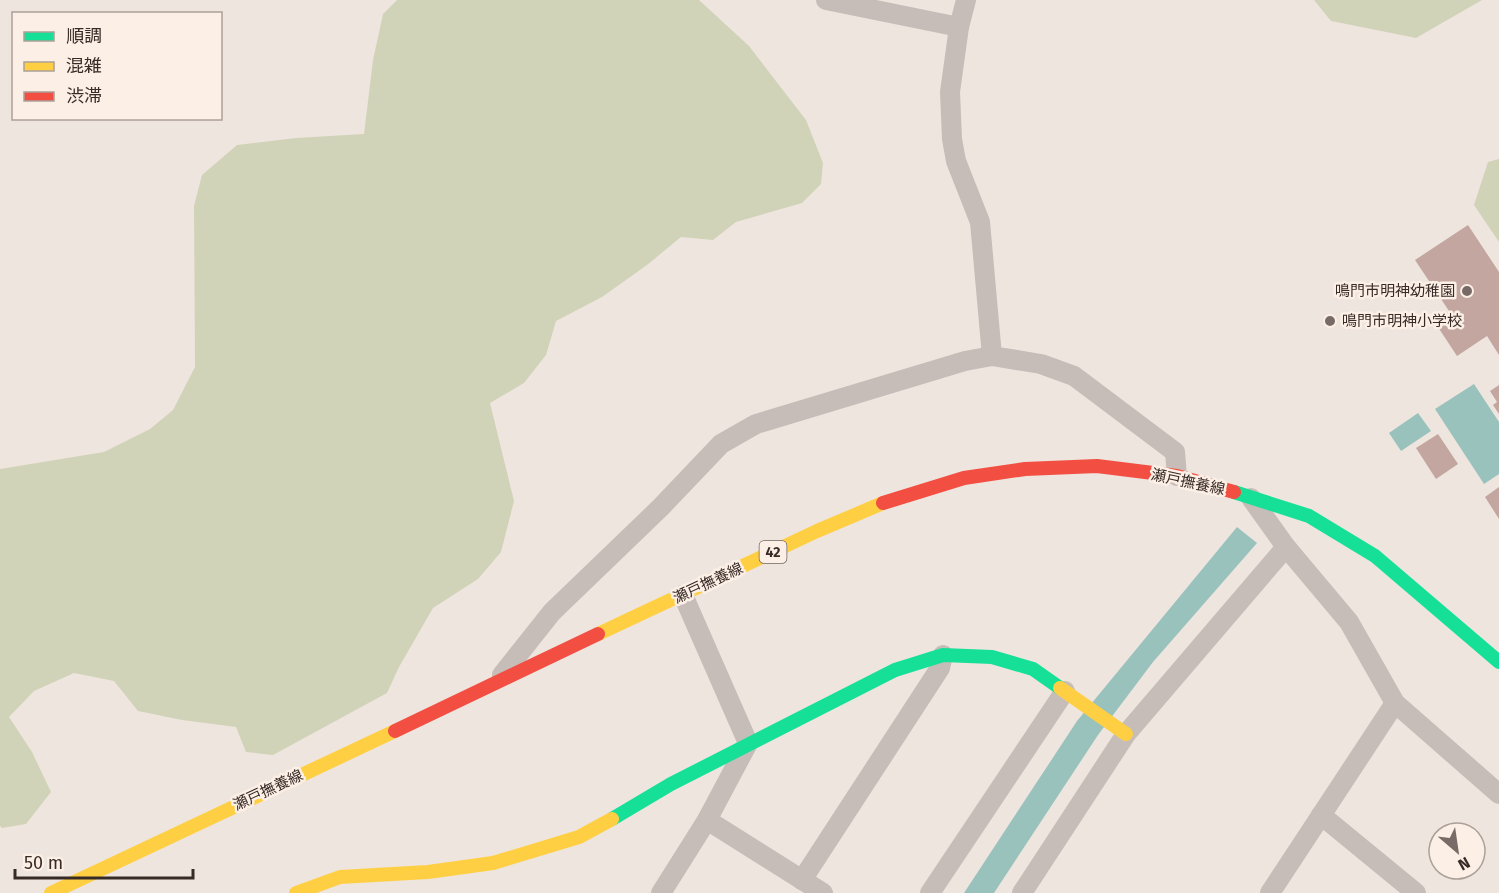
<svg xmlns="http://www.w3.org/2000/svg" width="1499" height="893" font-family="'Fira Sans','Noto Sans JP',sans-serif">
<style>
.green{fill:#d1d3b8}
.water{fill:#9ac2bd}
.building{fill:#c3a69f}
.lines{fill:none;stroke-linecap:round;stroke-linejoin:round}
.street{stroke:#c7bdb8;stroke-width:20}
.fast{stroke:#16e098;stroke-width:14}
.slow{stroke:#ffcf43;stroke-width:14}
.jam{stroke:#f24e42;stroke-width:14}
.poi-dot{fill:#786b67;stroke:#fbefe6;stroke-width:2}
.labels{text-anchor:middle;stroke-width:5;stroke-linejoin:round;paint-order:stroke}
.shield{fill:#fbefe6;stroke:#726560;stroke-width:1.5}
.shield-label{font-size:14px;font-weight:bold;fill:#382a26}
.poi-label{font-size:15px;fill:#382a26;stroke:#fbefe6;text-anchor:end}
.street-label{font-size:15px;fill:#382a26;stroke:#fbefe6}
</style>
<rect width="100%" height="100%" fill="#eee5df"/>
<!-- green -->
<g class="green">
<path d="M397 0H699L749 46 806 120 823 163 821 184 802 203 736 222 713 240 681 237 647 265 602 297 556 321 546 355 524 383 490 403 514 501 501 552 478 579 433 608 399 667 387 693 273 755 246 752 236 727 182 720 138 711 114 681 74 673 34 691 9 717 32 752 51 792 26 824 2 828 0 826V469L104 452 150 429 173 410 195 367 194 206 202 175 237 145 296 138 364 134 373 60 383 14Z"/>
<path d="M1314 0H1482L1416 38 1331 21Z"/>
<path d="M1499 159V242L1474 205 1488 162Z"/>
</g>
<!-- water -->
<g class="water">
<path d="M1474 384 1499 422V474L1484 484 1435 409Z"/>
<path d="M1418 413 1431 431 1401 451 1389 433Z"/>
<path d="M1237 527 1257 543 1153 662 1098 735 994 893H964L1077 721Z"/>
</g>
<!-- building -->
<g class="building">
<path d="M1468 225 1499 272V355L1487 336 1457 356 1434 321 1449 311 1415 260Z"/>
<path d="M1499 385V414L1493 405 1497 402 1490 391Z"/>
<path d="M1438 434 1458 464 1436 479 1416 448Z"/>
<path d="M1499 487V519L1485 497Z"/>
</g>
<g class="lines">
<!-- street -->
<g class="street">
<path d="M826 0 959 27"/>
<path d="M966 0 959 27 950 92 952 139 956 161 980 222 992 356"/>
<path d="M1251 498 1286 547 1349 622 1395 703 1499 794"/>
<path d="M502 675 552 612 661 507 721 444 756 424 965 361 992 356 1041 364 1074 376 1175 452 1177 476"/>
<path d="M1321 815 1416 893"/>
<path d="M707 820 823 893"/>
<path d="M802 880 940 668 943 655"/>
<path d="M661 893 707 820 748 743 683 595"/>
<path d="M930 893 1065 691"/>
<path d="M1022 893 1126 734 1286 547"/>
<path d="M1270 893 1395 703"/>
</g>
<!-- fast -->
<g class="fast">
<path d="M1234 492 1309 516 1375 556 1499 662"/>
<path d="M612 819 671 784 895 670 943 655 992 657 1033 669 1060 688"/>
</g>
<!-- slow -->
<g class="slow">
<path d="M598 634 817 531 883 503"/>
<path d="M1060 688 1126 734"/>
<path d="M51 893 395 731"/>
<path d="M296 893 340 877 428 872 493 863 579 837 612 819"/>
</g>
<!-- jam -->
<g class="jam">
<path d="M883 503 964 478 1025 469 1097 466 1177 476 1234 492"/>
<path d="M395 731 598 634"/>
</g>
</g>
<!-- markers -->
<g class="poi-dot">
<circle cx="1467" cy="291" r="6"/>
<circle cx="1330" cy="321" r="6"/>
</g>
<g class="labels">
<!-- shield labels -->
<rect class="shield" x="759.5" y="541" width="27" height="22" rx="4.5"/>
<g class="shield-label">
<text x="773" y="557">42</text>
</g>
<!-- poi labels -->
<g class="poi-label">
<text x="1455" y="296">鳴門市明神幼稚園</text>
<text x="1342" y="326" text-anchor="start">鳴門市明神小学校</text>
</g>
<!-- street labels -->
<g class="street-label">
<text transform="translate(1188 482) rotate(12)" y="5">瀬戸撫養線</text>
<text transform="translate(708 583) rotate(-25)" y="5">瀬戸撫養線</text>
<text transform="translate(268 790) rotate(-25)" y="5">瀬戸撫養線</text>
</g>
</g>
<!-- legend -->
<rect x="12" y="12" width="210" height="108" fill="#fbefe6" stroke="#ada099" stroke-width="1.5"/>
<rect x="24" y="32" width="30" height="9" fill="#16e098" stroke="#ada099" stroke-width="1.5"/>
<text x="66" y="42" font-size="18" fill="#382a26">順調</text>
<rect x="24" y="62" width="30" height="9" fill="#ffcf43" stroke="#ada099" stroke-width="1.5"/>
<text x="66" y="72" font-size="18" fill="#382a26">混雑</text>
<rect x="24" y="92" width="30" height="9" fill="#f24e42" stroke="#ada099" stroke-width="1.5"/>
<text x="66" y="102" font-size="18" fill="#382a26">渋滞</text>
<!-- north arrow -->
<g transform="translate(1457 851) rotate(151)"><circle r="28" fill="#fbefe6" stroke="#ada099" stroke-width="1.5"/>
<path d="M0-4.5L10 22L0 15L-10 22Z" fill="#786b67"/>
<text y="-9" font-size="16" font-weight="bold" text-anchor="middle" fill="#382a26">N</text>
</g>
<!-- scale -->
<path d="M15 869v9h178v-9" fill="none" stroke="#382a26" stroke-width="3"/>
<text x="24" y="869" font-size="18" fill="#382a26" stroke="#fbefe6" stroke-width="4.5" paint-order="stroke">50 m</text>
</svg>
